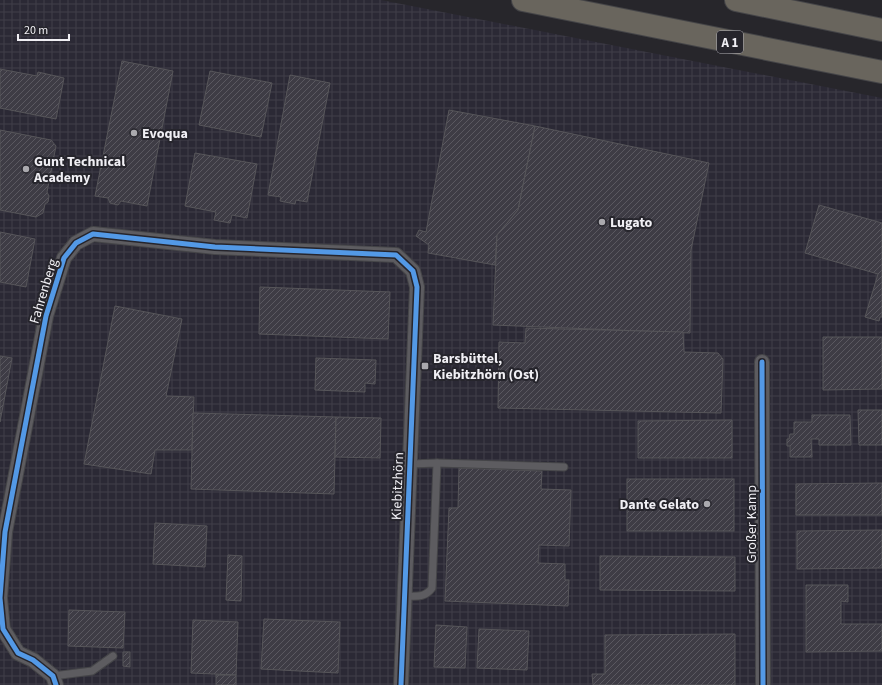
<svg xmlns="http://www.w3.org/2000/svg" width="882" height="685" font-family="'Source Sans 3',sans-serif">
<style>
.industrial{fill:url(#industrial-grid)}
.building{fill:url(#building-hatch);stroke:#57565a}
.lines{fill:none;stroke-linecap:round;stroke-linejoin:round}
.service-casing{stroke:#454548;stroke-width:9}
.minor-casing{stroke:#454548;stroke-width:16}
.motorway-casing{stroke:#454548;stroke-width:24}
.service{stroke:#5d5c60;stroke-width:7}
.minor{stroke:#5d5c60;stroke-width:14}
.motorway{stroke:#69655d;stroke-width:22}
.cycleway-casing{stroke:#26252c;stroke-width:8}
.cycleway{stroke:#5399e6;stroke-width:5}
.poi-dot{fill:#aaa9ae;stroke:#26252c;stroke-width:1.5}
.labels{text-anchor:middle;stroke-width:4;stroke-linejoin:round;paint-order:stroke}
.shield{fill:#26252c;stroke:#b3b2b8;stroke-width:1}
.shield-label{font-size:13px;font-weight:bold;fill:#f0eff4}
.poi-label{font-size:14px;font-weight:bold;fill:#f0eff4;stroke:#26252c;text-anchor:start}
.street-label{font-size:14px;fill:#f0eff4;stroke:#26252c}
</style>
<defs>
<pattern id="industrial-grid" width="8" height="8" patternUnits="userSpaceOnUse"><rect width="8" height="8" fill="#2b2935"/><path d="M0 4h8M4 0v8" fill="none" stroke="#403e49"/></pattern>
<pattern id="building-hatch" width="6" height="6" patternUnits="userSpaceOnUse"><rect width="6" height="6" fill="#3e3c45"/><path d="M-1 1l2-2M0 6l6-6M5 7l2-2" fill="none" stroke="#5a5860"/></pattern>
</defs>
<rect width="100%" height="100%" fill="#27262b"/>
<!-- industrial -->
<path class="industrial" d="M0 0H381L882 98V685H0Z"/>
<!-- building -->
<g class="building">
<path d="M122 61 173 71 147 206 121 201 118 205 110 203 108 198 95 196Z"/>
<path d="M0 69 37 76 38 72 64 78 56 119 0 108Z"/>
<path d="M210 71 272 83 261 137 199 125Z"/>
<path d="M290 75 330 83 307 202 296 200 295 204 280 201 281 197 268 195Z"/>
<path d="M449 110 535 126 518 210 497 235 495 265 428 253 429 245 416 236 419 230 426 232Z"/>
<path d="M535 126 709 163 691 250 690 333 493 325 497 235 518 210Z"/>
<path d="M0 130 51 140 56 146 47 192 49 196 48 202 45 204 43 213 36 217 0 210Z"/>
<path d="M195 153 257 164 247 218 232 215 230 223 214 220 216 212 185 206Z"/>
<path d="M819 205 882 223V317H880L879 321 865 317 878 274 805 253Z"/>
<path d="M0 232 35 239 26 287 0 282Z"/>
<path d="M260 287 390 292 388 339 259 334Z"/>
<path d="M115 306 182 319 166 396 194 397 192 450H155L151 474 84 464Z"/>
<path d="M526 328 683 332 684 352 718 353 723 359 721 413 498 408 499 342 525 343Z"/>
<path d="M823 337H882V389L823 390Z"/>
<path d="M0 356 12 358 0 422Z"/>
<path d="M316 358 376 360 375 384 365 383V392L315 390Z"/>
<path d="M858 410H882V445H859Z"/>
<path d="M193 413 336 417 334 494 191 489Z"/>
<path d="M812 415H850L851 445H819V439H811L812 457H790V446H787V439H789L790 434H794V422H812Z"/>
<path d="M336 417 381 418 380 458 335 457Z"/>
<path d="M732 420V458H638V421Z"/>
<path d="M459 468 542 471 541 489 571 490 569 546 539 545 538 563 565 564V580H569L568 606 445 601 449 508H458Z"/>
<rect x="627" y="479" width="107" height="52"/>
<path d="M882 483V515H796V484Z"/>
<path d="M155 523 207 526 205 567 153 564Z"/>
<path d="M882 530V568L797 569V531Z"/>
<path d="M228 555 242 556 241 601 226 600Z"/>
<path d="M600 556 735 557V591L600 590Z"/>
<path d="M806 585H848V602L841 601V624H882V651L806 652Z"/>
<path d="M69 610 125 612 123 648 68 646Z"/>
<path d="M264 619 340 622 338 673 261 669Z"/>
<path d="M193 620 238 622 236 675 191 673Z"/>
<path d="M436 625 467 627 465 668 434 667Z"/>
<path d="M479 629 529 631 527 670 477 668Z"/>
<path d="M735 634V685H593L592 674H605V635Z"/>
<path d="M123 652H130V667L123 666Z"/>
<rect x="216" y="675" width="20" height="10"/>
</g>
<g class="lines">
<!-- service casing -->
<g class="service-casing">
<g id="service">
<path d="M437 463 564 467"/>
<path d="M405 596C416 596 425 598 432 588L437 463 410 464"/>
<path d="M53 676 92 671 113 656"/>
</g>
</g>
<!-- minor casing -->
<g class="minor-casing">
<g id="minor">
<path d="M762 362 763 685"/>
<path d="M56 685 53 676 33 660 18 653 3 629 0 598 5 532 46 316 64 258 76 243 93 234 215 247 396 255 413 271 417 287 401 685"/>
</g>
</g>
<!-- motorway casing -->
<g class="motorway-casing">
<g id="motorway">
<path d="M523 0 882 72"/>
<path d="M736 0 882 30"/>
</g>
</g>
<!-- service -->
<use href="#service" class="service"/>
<!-- minor -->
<use href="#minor" class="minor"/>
<!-- motorway -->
<use href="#motorway" class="motorway"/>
<!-- cycleway casing -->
<g class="cycleway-casing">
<g id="cycleway">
<path d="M762 362 763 685"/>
<path d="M56 685 53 676 33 660 18 653 3 629 0 598 5 532 46 316 64 258 76 243 93 234 215 247 396 255 413 271 417 287 401 685"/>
</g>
</g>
<!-- cycleway -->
<use href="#cycleway" class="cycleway"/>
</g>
<!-- markers -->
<g class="poi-dot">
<circle cx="134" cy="133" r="4"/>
<circle cx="26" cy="169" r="4"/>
<circle cx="602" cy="222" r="4"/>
<rect x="421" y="362" width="8" height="8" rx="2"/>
<circle cx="707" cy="504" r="4"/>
</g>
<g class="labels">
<!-- shield labels -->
<rect class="shield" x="717" y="31" width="26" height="22" rx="3"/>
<g class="shield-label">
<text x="730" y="47">A 1</text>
</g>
<!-- poi labels -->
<g class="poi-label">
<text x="142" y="138">Evoqua</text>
<text x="34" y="166">Gunt Technical<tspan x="34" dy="16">Academy</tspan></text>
<text x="610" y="227">Lugato</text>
<text x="433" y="363">Barsbüttel,<tspan x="433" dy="16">Kiebitzhörn (Ost)</tspan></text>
<text x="699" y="509" text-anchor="end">Dante Gelato</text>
</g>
<!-- street labels -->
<g class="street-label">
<text transform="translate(43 291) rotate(-73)" y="5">Fahrenberg</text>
<text transform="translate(397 486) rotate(-88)" y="5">Kiebitzhörn</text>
<text transform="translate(751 524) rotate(-90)" y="5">Großer Kamp</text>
</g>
</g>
<!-- scale -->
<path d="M18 34v6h51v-6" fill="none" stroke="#f0eff4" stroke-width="2"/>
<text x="24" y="34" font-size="12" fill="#f0eff4" stroke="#26252c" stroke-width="3" paint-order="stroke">20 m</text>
</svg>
